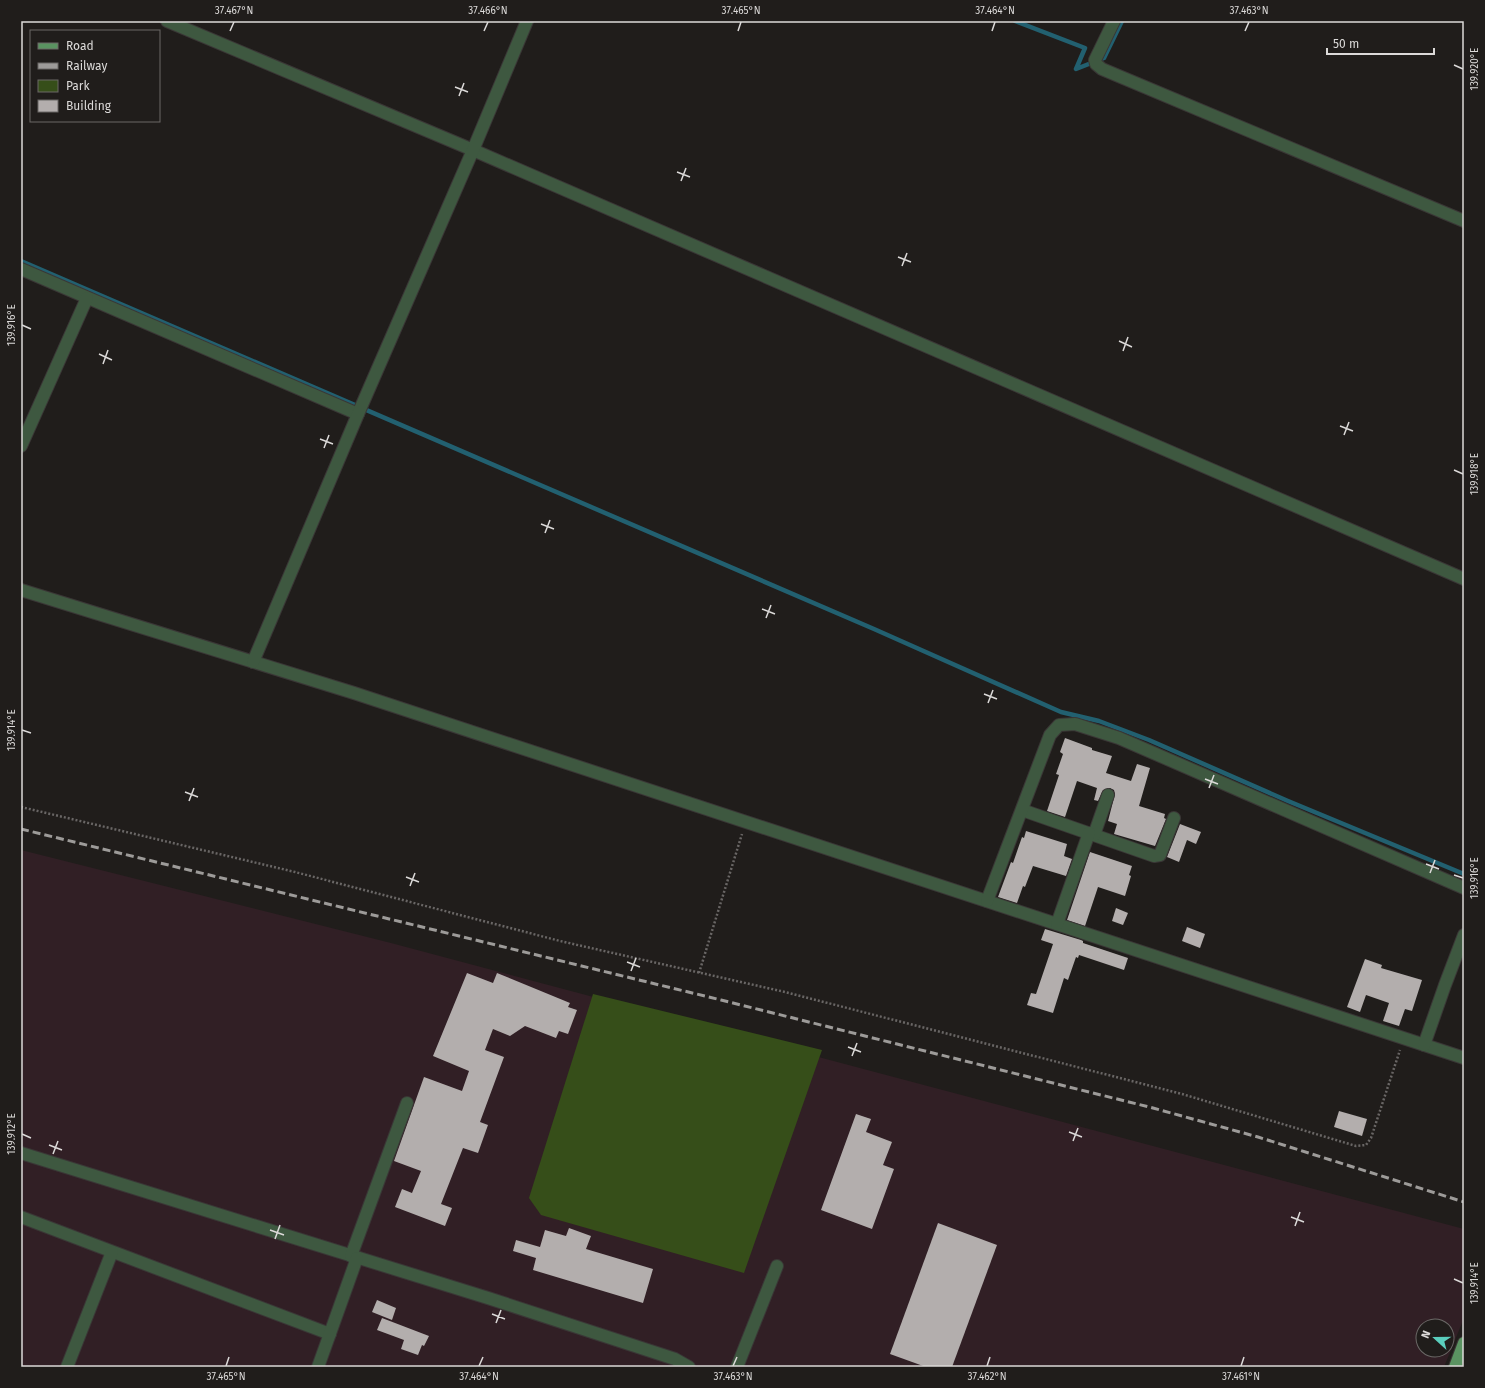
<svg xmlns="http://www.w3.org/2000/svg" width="1485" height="1388" font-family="'Fira Sans',sans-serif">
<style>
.industrial{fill:#311f25;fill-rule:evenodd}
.green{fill:#364e19}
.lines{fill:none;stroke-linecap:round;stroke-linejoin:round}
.stream{stroke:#226070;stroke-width:4.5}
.building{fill:#b3aead}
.minor-casing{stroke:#3a3736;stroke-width:14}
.major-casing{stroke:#3a3736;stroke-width:14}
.path{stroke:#696665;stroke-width:2.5;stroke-dasharray:2 2;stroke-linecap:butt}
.minor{stroke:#3e5840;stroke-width:12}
.major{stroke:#5a9361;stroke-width:12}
.rail{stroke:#9d9b99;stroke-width:3;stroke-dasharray:8 4;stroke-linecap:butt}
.ticks{fill:none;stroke:#dcdad9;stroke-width:1.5}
.neatline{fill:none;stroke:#dcdad9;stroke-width:1.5}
.ticks-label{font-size:10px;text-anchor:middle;fill:#dcdad9}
</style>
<rect width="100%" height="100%" fill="#201d1b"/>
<!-- industrial -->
<path class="industrial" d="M21 850 391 943 1464 1229V1318L1444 1367H21ZM1423 1326H1447V1350H1423Z"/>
<!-- green -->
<path class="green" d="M593 994 822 1050 744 1273 541 1215 529 1198Z"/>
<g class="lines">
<!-- stream -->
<g class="stream">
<path d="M1015 21 1085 48 1076 69 1104 58 1122 21"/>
<path d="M21 261 874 629 1061 712 1099 721 1149 740 1288 801 1464 874"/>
</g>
</g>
<!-- building -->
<g class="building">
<path d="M1065 738 1092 748V750L1112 756 1106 773 1131 781 1137 764 1150 768 1139 806 1165 814 1164 818 1166 819 1155 846 1114 834 1117 824 1108 821 1115 794 1114 790 1110 788 1103 790 1098 801 1094 800 1097 788 1077 781 1065 817 1047 811 1059 775 1056 774 1063 754 1060 752Z"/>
<path d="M1180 824 1201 832 1196 844 1187 840 1179 862 1167 857Z"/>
<path d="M1026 831 1067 844 1064 856 1072 859 1066 876 1033 866 1025 887 1023 886 1017 903 998 897 1011 862 1013 863 1022 837 1024 838Z"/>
<path d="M1090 852 1132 866 1129 875 1131 876 1125 896 1098 887 1085 926 1067 920Z"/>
<path d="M1116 908 1128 913 1123 925 1112 921Z"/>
<path d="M1187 927 1205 934 1200 948 1182 941Z"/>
<path d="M1045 929 1081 940 1083 941V943L1128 958 1124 970 1079 955 1078 958 1076 957 1068 980 1064 978 1053 1013 1027 1005 1031 993 1036 994 1053 944 1041 940Z"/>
<path d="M1365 959 1382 965 1381 968 1422 980 1412 1011 1405 1009 1399 1026 1383 1021 1389 1003 1366 995 1360 1012 1347 1007Z"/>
<path d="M467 973 493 983 497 973 570 1003 568 1007 577 1010 568 1034 559 1031 556 1038 525 1026 510 1036 493 1029 485 1050 504 1057 480 1122 488 1125 478 1153 463 1148 441 1204 452 1208 445 1226 395 1207 402 1189 412 1193 421 1171 394 1161 424 1077 462 1091 469 1071 433 1056Z"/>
<path d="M1339 1111 1367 1119 1362 1136 1334 1127Z"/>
<path d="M856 1114 871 1119 866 1132 892 1142 883 1165 894 1169 872 1229 821 1210Z"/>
<path d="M938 1223 997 1245 952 1367H926L890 1354Z"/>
<path d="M569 1228 591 1236 586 1249 653 1269 643 1303 533 1270 536 1258 513 1251 516 1240 540 1247 545 1230 566 1236Z"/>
<path d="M377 1300 396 1308 392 1320 372 1312Z"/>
<path d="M382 1318 429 1336 424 1346 422 1345 418 1355 401 1349 404 1340 377 1330Z"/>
</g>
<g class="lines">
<!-- minor casing -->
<g class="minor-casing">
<g id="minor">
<path d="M167 21 473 150 1464 579"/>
<path d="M1114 21 1095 60 1096 64 1102 69 1464 221"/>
<path d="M21 269 358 414"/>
<path d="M21 446 87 298"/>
<path d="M21 590 354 693 1464 1058"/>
<path d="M253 662 358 414 473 150 527 21"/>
<path d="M1022 810 1154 856 1160 855 1174 818"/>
<path d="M1094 835 1108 795"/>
<path d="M987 901 1050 735 1059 725 1075 724 1119 738 1464 888"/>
<path d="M1057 924 1089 833"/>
<path d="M1424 1045 1445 985 1464 935"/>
<path d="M21 1153 488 1298 675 1359 689 1367"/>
<path d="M21 1217 330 1334"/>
<path d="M351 1256 407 1103"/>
<path d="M67 1367 112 1252"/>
<path d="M318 1367 357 1258"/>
<path d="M737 1367 777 1266"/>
</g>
</g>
<!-- major casing -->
<g class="major-casing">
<path id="major" d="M1455 1367 1464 1343"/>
</g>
<!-- path -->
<g class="path">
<path d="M21 807 295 872 560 941 785 992 1182 1094 1356 1146 1366 1145 1371 1138 1400 1050"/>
<path d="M699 973 742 834"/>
</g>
<!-- minor -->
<use href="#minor" class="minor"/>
<!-- major -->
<use href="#major" class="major"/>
<!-- rail -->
<path class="rail" d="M21 829 721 1000 1153 1108 1258 1137 1464 1202"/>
</g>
<!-- ticks -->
<path class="ticks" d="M230 31 234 22M484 31 488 22M738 31 741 22M992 31 995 22M1245 31 1249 22M1454 65 1463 69M455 87 468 92M459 96 464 83M677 172 690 177M681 181 686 168M898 257 911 262M902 266 907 253M22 325 31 329M1119 341 1132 347M1123 351 1128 337M99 354 112 360M103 364 108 350M1340 426 1353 431M1344 435 1349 422M320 439 333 444M324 448 329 435M1454 470 1463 474M541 524 554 529M545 533 550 520M762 609 775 614M766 618 771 605M984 694 997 699M988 703 993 690M22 730 31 733M1205 779 1218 784M1209 788 1214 775M185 792 198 797M189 801 194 788M1426 864 1439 869M1430 873 1435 860M1454 875 1463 878M406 877 419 882M410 886 415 873M627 962 640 967M631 971 636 958M848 1047 861 1052M852 1056 857 1043M1069 1132 1082 1137M22 1134 31 1138M1073 1141 1078 1128M49 1145 62 1150M53 1154 58 1141M1291 1217 1304 1222M1295 1226 1300 1212M270 1230 284 1235M275 1239 280 1225M1454 1279 1463 1283M492 1314 505 1319M496 1323 501 1310M226 1366 229 1357M479 1366 483 1357M733 1366 737 1357M987 1366 990 1357M1241 1366 1244 1357"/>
<!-- border -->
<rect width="1485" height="1388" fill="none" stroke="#201d1b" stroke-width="44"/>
<!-- legend -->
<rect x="30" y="30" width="130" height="92" fill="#201d1b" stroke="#6b6967"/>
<rect x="38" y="43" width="20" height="6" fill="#5a9361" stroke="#6b6967"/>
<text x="66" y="50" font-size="12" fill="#dcdad9">Road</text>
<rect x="38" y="63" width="20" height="6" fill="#9d9b99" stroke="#6b6967"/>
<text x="66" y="70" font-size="12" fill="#dcdad9">Railway</text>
<rect x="38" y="80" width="20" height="12" fill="#364e19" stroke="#6b6967"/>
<text x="66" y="90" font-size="12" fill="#dcdad9">Park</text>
<rect x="38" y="100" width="20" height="12" fill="#b3aead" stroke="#6b6967"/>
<text x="66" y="110" font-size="12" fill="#dcdad9">Building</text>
<!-- north arrow -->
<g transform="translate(1435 1338) rotate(291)"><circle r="19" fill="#201d1b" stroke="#6b6967"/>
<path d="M0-3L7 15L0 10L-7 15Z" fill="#5acebd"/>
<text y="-6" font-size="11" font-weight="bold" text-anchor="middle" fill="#dcdad9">N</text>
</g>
<!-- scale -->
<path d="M1327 48v6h107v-6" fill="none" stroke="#dcdad9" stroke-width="2"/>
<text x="1333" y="48" font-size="12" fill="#dcdad9" stroke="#201d1b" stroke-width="3" paint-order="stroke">50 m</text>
<rect x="22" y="22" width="1441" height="1344" class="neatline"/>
<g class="ticks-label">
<text x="234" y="14">37.467°N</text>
<text x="488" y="14">37.466°N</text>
<text x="741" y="14">37.465°N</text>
<text x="995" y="14">37.464°N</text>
<text x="1249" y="14">37.463°N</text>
<text transform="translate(1474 69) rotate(-90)" y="4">139.920°E</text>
<text transform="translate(11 325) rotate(-90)" y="4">139.916°E</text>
<text transform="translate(1474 474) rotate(-90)" y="4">139.918°E</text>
<text transform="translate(11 730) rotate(-90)" y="4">139.914°E</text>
<text transform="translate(1474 878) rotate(-90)" y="4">139.916°E</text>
<text transform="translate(11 1134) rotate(-90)" y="4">139.912°E</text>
<text transform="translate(1474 1283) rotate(-90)" y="4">139.914°E</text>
<text x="226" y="1380">37.465°N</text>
<text x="479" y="1380">37.464°N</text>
<text x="733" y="1380">37.463°N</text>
<text x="987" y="1380">37.462°N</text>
<text x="1241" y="1380">37.461°N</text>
</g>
</svg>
